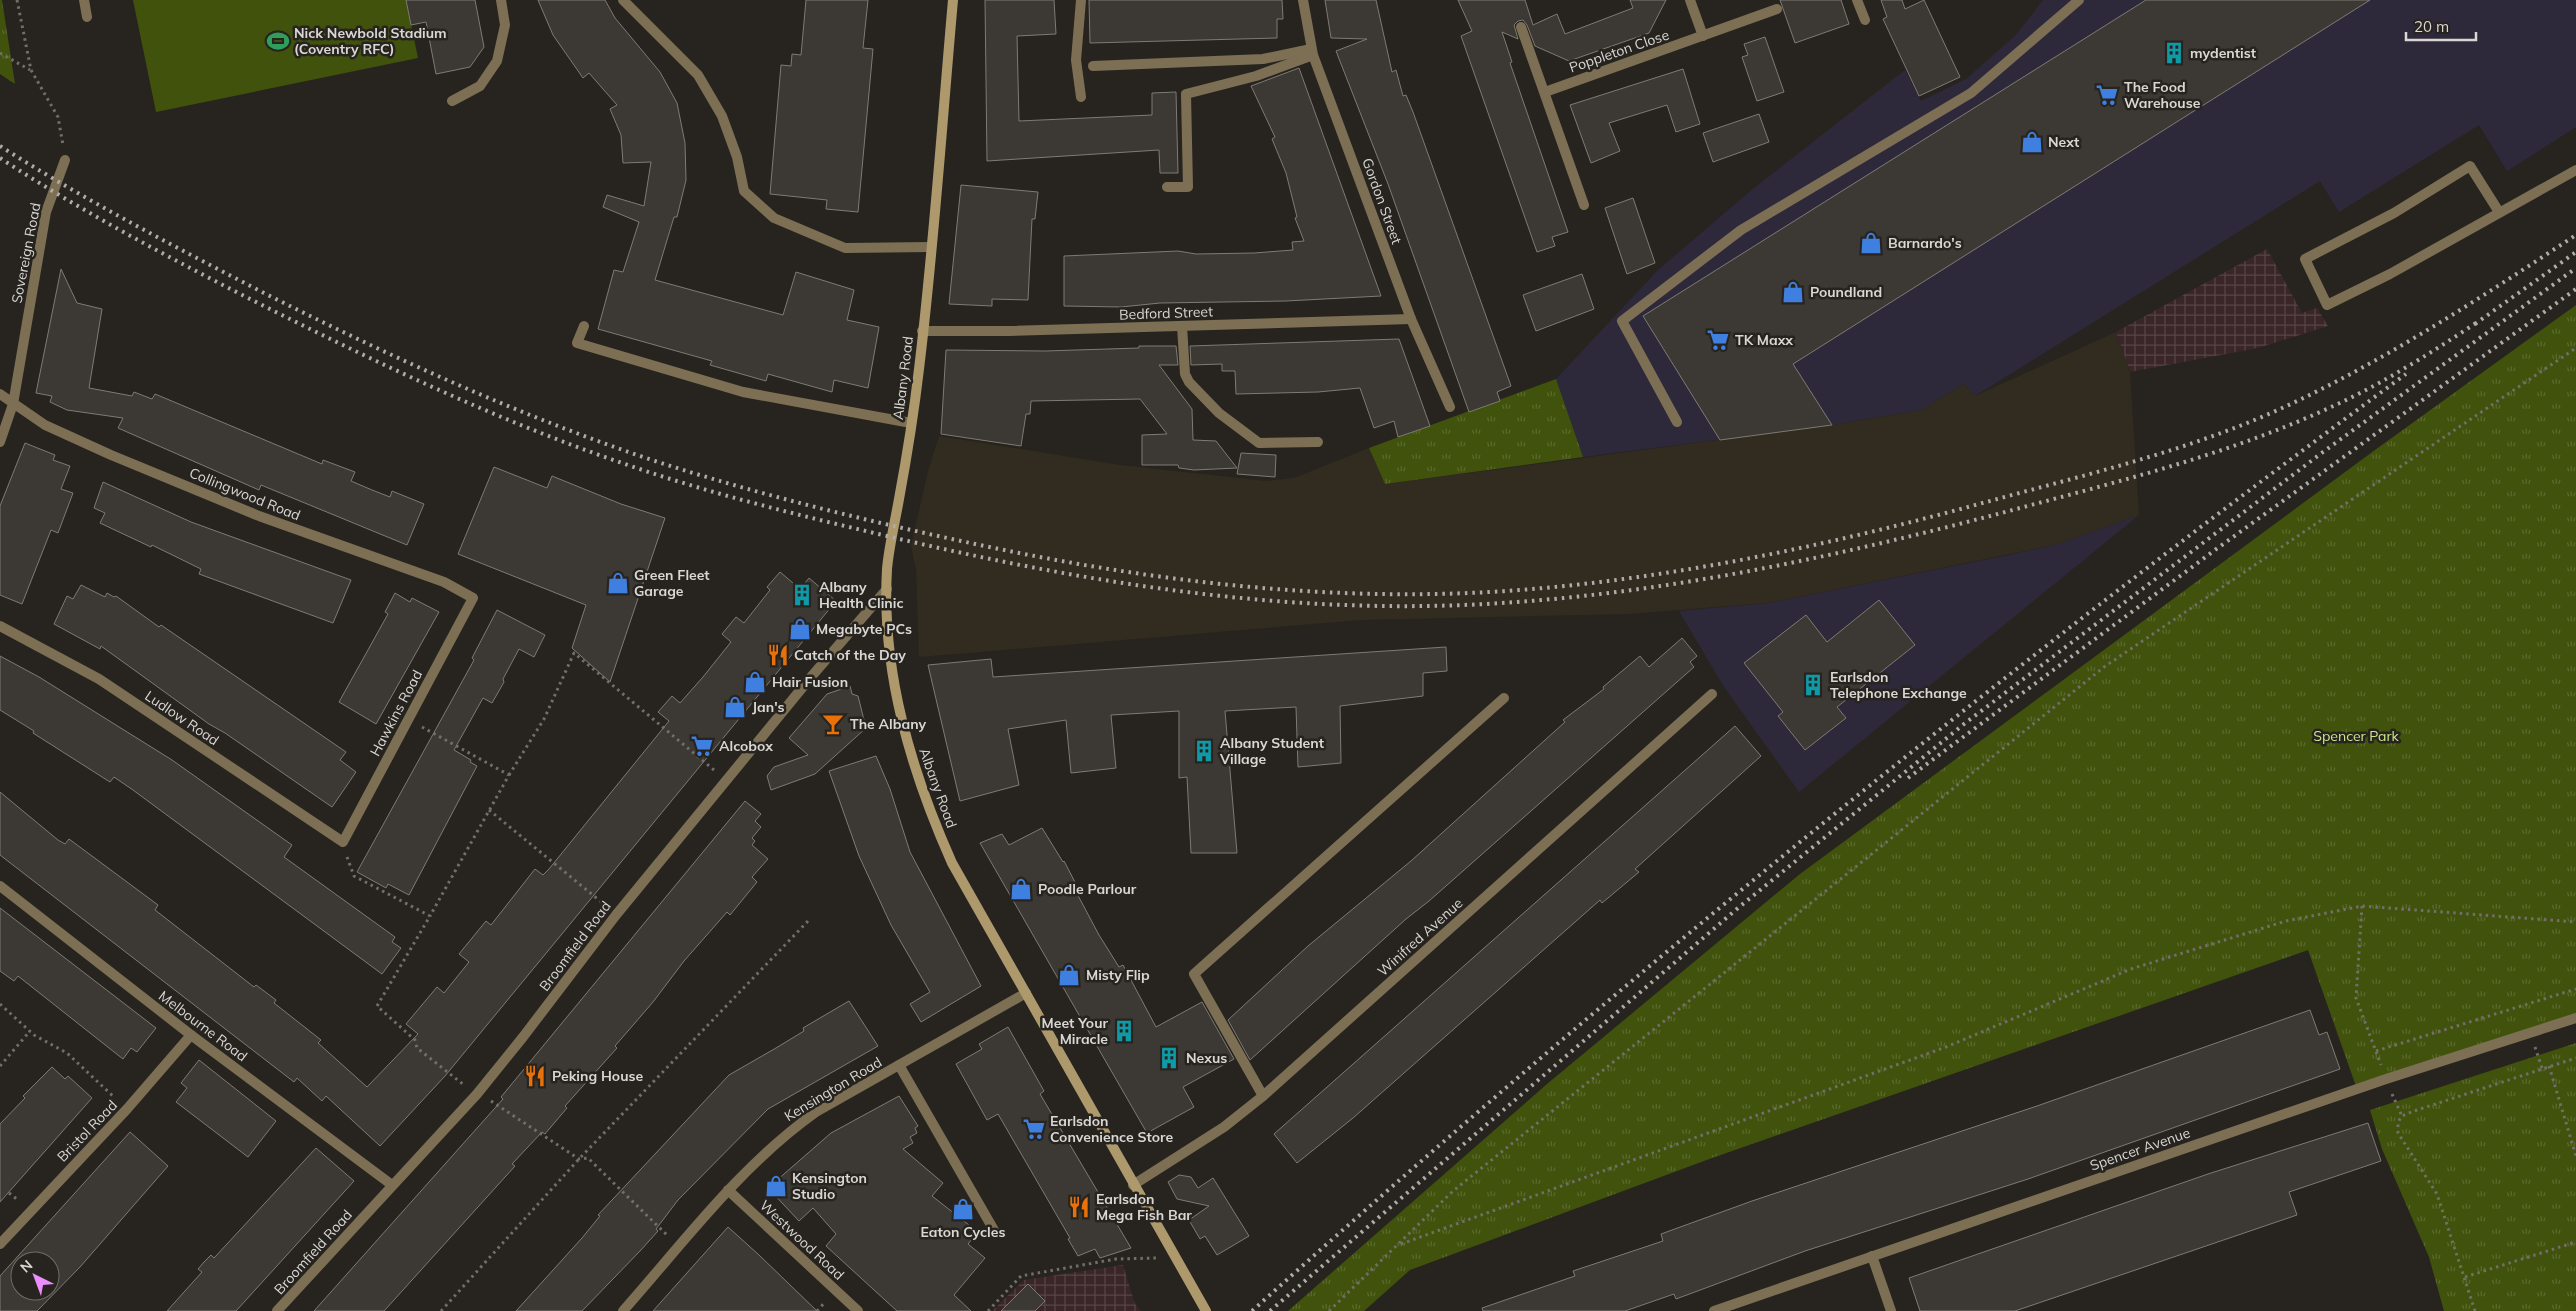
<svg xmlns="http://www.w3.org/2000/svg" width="2576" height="1311" font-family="Mulish,sans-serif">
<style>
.commercial{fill:#2d293a}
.industrial{fill:url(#industrial-grid)}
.built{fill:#312b20}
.grass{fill:#40520b}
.park{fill:url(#park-tufts)}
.building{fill:#3c3934;stroke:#7e7a74;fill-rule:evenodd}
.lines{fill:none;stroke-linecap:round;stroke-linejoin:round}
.path{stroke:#726f6b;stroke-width:3;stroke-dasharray:2.5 4;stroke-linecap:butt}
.lane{stroke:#7c6f54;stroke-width:10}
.street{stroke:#7c6f54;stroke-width:10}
.secondary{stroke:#ae996d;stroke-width:10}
.rail{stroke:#afaca9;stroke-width:4;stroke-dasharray:2.5 5;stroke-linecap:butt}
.labels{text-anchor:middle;stroke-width:5;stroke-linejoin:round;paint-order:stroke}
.poi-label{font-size:14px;font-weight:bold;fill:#d9d7d4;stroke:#27241f;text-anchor:start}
.street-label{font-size:14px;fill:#d9d7d4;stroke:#27241f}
.park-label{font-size:14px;fill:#cae889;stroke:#27241f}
</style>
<defs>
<pattern id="industrial-grid" width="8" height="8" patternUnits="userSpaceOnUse" patternTransform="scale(1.25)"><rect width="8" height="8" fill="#3a2628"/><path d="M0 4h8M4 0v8" fill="none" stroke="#564546"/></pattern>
<pattern id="park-tufts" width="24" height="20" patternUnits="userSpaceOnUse" patternTransform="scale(1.25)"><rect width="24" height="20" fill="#40520b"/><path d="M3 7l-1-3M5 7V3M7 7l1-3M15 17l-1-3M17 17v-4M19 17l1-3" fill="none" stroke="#5b6a2e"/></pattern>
</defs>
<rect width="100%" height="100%" fill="#27241f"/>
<!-- commercial -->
<g class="commercial">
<path d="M2043 0H2576V127L2507 171 2479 125 2339 212 2320 181 1975 396 1964 384 1921 410 1832 425 1583 457 1556 379 1658 270 1754 188 1905 70 1921 101 1966 79 2016 35Z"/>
<path d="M2139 515 1799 792 1724 687 1679 611 1768 603 2004 556 2055 545Z"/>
</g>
<!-- industrial -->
<g class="industrial">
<path d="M2267 249 2302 313 2317 308 2328 326 2258 348 2130 372 2116 332Z"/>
<path d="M1123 1265 1135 1304 1141 1311H992L1024 1280Z"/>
</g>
<!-- built -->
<path class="built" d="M2116 332 2130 372 2139 515 2055 545 1768 603 1629 614 1361 620 919 657 916 570 911 546 928 471 939 436 1120 465 1266 481 1294 478 1369 448 1385 484 1832 425 1921 410 1964 384 1975 396Z"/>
<!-- grass -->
<path class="grass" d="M133 0H406L418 58 156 112Z"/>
<!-- park -->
<g class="park">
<path d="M0 0H2L15 84 0 74Z"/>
<path d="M2576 305V1018L2357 1089 2308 950 1712 1158 1410 1270 1364 1311H1288L1547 1084 1800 874 2375 450Z"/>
<path d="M1556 379 1583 457 1385 484 1369 448Z"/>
<path d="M2576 1043V1311H2444L2429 1257 2382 1149 2370 1110Z"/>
</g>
<!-- building -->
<g class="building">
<path d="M406 0H475L484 47 470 67 436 74 426 22 411 25Z"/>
<path d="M538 0H605L615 18 660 72 677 103 685 143 686 180 677 217H674L655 280 783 315 796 272 854 290 847 320 879 327 868 388 834 380 832 392 768 374 766 381 710 365 712 361 598 329 614 270 623 272 639 222 603 207 607 195 644 206 651 162 623 163 621 135 610 109 617 105 589 73 583 78 553 35Z"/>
<path d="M806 0H868L863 48 873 49 858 212 826 209 827 200 770 194 781 65 791 66 792 54 801 55Z"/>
<path d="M985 0H1054L1056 34 1017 36 1019 121 1152 115V93L1176 92 1178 173H1160L1159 150 987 161Z"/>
<path d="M1089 0H1282L1283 19H1277V38L1090 43Z"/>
<path d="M1325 0H1376L1392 72 1396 70 1403 96 1406 95 1413 112 1511 386 1497 392 1500 401 1469 412 1388 184 1336 51 1367 39 1331 38Z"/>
<path d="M1458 0H1525L1533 25 1557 14 1565 34 1633 8 1630 0H1666L1649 33 1569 61 1535 46 1527 25 1523 20 1518 21 1514 25 1518 39 1502 32 1512 62 1510 63 1568 232 1552 237 1555 246 1537 252 1461 36 1472 31Z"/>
<path d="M1780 0H1841L1849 24 1795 43Z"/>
<path d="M1881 0H1902L1905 9 1924 0 1960 77 1919 96 1883 19 1887 17Z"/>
<path d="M2146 0H2370L1793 364 1832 425 1720 440 1643 316Z"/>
<path d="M1765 37 1784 92 1757 101 1742 57 1748 55 1744 44Z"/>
<path d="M1299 68 1381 296 1286 301 1160 303 1121 307 1064 306V256L1178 251 1196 254 1254 253 1293 250 1292 242 1304 241 1295 218 1297 217 1286 173 1272 139 1275 137 1251 86Z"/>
<path d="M1683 69 1700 124 1676 132 1667 105 1609 123 1620 151 1591 163 1570 105Z"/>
<path d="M1759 114 1769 142 1713 162 1703 133Z"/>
<path d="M961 185 1038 192 1035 219H1032L1028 300 992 299V306L949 304Z"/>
<path d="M1633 198 1655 263 1627 274 1605 208Z"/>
<path d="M61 269 77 303 102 309 89 388 132 396 134 392 152 399 155 394 322 464 323 460 355 472 351 481 372 490 390 497 392 491 424 504 407 545 261 485 259 490 118 428 123 418 67 410 50 402 52 396 36 393Z"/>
<path d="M1582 274 1594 309 1536 331 1523 295Z"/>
<path d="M1399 339 1430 426 1398 437 1394 421 1374 428 1360 388 1318 392 1236 394 1235 371H1222V364L1191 365 1190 346Z"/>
<path d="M1139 346H1176L1178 365H1159L1192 409 1193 440 1216 441 1237 468 1194 470 1179 468 1178 465H1142V435L1167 434 1140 399 1031 401 1030 414H1026L1021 446 941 434 946 350 1045 351 1139 348Z"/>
<path d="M25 443 55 455 53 460 70 466 61 489 73 493 58 533 51 530 22 604 0 595V506Z"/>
<path d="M1241 453 1276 455 1275 477 1237 474Z"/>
<path d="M494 467 547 488 552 476 621 504 665 518 610 682 572 648 586 605 458 554Z"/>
<path d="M103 482 191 522 351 580 333 623 199 574 201 569 152 545 151 547 100 523 105 513 94 508Z"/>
<path d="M780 572 800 589 809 578 836 601 445 1076 380 1146 326 1096 322 1101 297 1078 294 1082 0 855V792L58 840 65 844 69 839 158 905 155 910 254 987 256 985 276 1000 274 1003 321 1040 318 1043 367 1087 418 1034 406 1024 437 987 444 993 469 962 459 954 486 921 491 925 535 869 543 875 549 869 669 721 658 712 672 696 680 703 703 677 731 642 722 634 736 617 744 623 770 590 767 587Z"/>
<path d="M81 585 105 597 107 593 114 597 116 596 159 627 161 625 346 752 340 760 356 772 332 807 225 733 209 724 101 646 100 649 54 624 67 596 73 599Z"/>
<path d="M395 593 410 602 412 598 439 612 376 724 339 702 388 614 385 612Z"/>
<path d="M1879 600 1915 645 1837 707 1846 718 1805 750 1778 716 1783 712 1744 663 1806 615 1827 642Z"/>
<path d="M497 610 545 635 534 657 519 649 503 679 504 682 492 703 483 698 454 750 471 760 470 762 477 766 409 895 388 884 386 888 357 872 474 660 472 658Z"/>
<path d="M1682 638 1697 656 1690 662 1694 667 1429 901 1406 919 1250 1060 1228 1020 1308 946 1411 861 1565 722 1563 720 1604 689 1603 687 1640 656 1649 667Z"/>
<path d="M1446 647 1447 671 1423 673V696L1340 706 1341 763 1298 767 1296 707 1225 711 1237 853H1191L1187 777 1179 778V711L1111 715 1116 768 1071 773 1066 720 1008 729 1019 785 960 801 928 665 991 659 993 677Z"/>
<path d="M0 656 39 677 172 760 292 845 284 857 395 937 392 942 401 948 382 974 133 790 114 777 110 782 33 733 34 731 0 710Z"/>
<path d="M850 686 852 694 858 696 866 728 815 774 771 790 767 776 774 767 808 755 789 738 827 694Z"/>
<path d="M1735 726 1761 756 1635 869 1639 872 1602 903 1600 900 1353 1118 1297 1163 1274 1134Z"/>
<path d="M876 756 890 789 910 852 981 986 921 1022 910 1004 930 992 891 925 859 856 829 771Z"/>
<path d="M745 801 761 814 755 821 761 827 752 838 755 841 752 845 768 859 752 877 757 882 730 915 727 912 684 961 653 1002 615 1046 617 1048 565 1106 567 1108 561 1115 545 1134 542 1132 512 1164 515 1166 384 1311H314L503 1099 501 1097Z"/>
<path d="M1042 828 1063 862 1064 861 1077 886 1074 888 1099 935 1119 967 1123 965 1156 1027 1202 1002 1234 1059 1183 1087 1194 1107 1147 1133 980 843 1002 834 1009 845Z"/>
<path d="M0 908 156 1028 137 1052 131 1048 123 1059 18 976 14 981 0 971Z"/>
<path d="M849 1001 878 1046 768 1109 678 1200 656 1229 658 1231 640 1251 582 1311H516L582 1238 600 1216 598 1215 729 1075 776 1048 804 1031 803 1028Z"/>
<path d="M2310 1010 2319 1035 2327 1032 2340 1069 2028 1179 1805 1251 1676 1299 1674 1294 1625 1311H1483L1482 1308 1575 1276 1573 1271 1663 1241 1661 1234 1752 1201 2037 1106Z"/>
<path d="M1008 1027 1044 1091 1040 1094 1131 1248 1100 1258 1095 1249 1078 1256 1068 1239 1070 1238 998 1114 987 1120 956 1064 982 1049 979 1044Z"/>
<path d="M199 1060 276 1121 248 1157 176 1102 187 1088 181 1083Z"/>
<path d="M52 1067 65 1079 68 1076 92 1098 0 1202V1124L25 1098 23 1096Z"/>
<path d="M899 1096 918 1126 915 1128 917 1133 910 1137 913 1143 903 1149 943 1183 932 1196 969 1225 964 1232 972 1239 968 1244 985 1258 954 1295 971 1311H897L826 1246 836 1234 813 1208 799 1221 768 1188 831 1133Z"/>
<path d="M2368 1123 2381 1161 2289 1192 2297 1215 2015 1311H1920L1909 1278 2208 1174Z"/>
<path d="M130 1132 168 1166 80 1267 37 1311H0V1276ZM20 1261H50V1291H20Z"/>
<path d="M316 1148 354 1181 236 1311H167L202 1272 198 1269 204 1262 211 1255 214 1258Z"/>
<path d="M1179 1175 1191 1177 1198 1188 1213 1178 1249 1236 1217 1255 1205 1236 1200 1239 1189 1220 1209 1206 1177 1199 1168 1182Z"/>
<path d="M728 1227 759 1255 817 1311H653Z"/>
<path d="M1028 1284 1045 1301 1035 1311H1001Z"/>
</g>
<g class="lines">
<!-- path -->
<g class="path">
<path d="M17 0 31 70 58 117 63 145"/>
<path d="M0 53 30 70"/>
<path d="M422 727 509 775 430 916"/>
<path d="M509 775 544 719 574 653 714 770"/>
<path d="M489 810 605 905"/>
<path d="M347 857 354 876 430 916 377 1006 415 1040 417 1048 464 1085"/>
<path d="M2362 906 2356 998 2381 1065"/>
<path d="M0 1004 34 1035 67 1053 115 1098"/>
<path d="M2535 1047 2542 1068"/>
<path d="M2376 1051 2576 989"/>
<path d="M0 1066 30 1031"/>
<path d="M2549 1066 2576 1156"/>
<path d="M2392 1094 2402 1116"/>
<path d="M491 1101 579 1159 588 1158 668 1236"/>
<path d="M9 1193 18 1200"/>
<path d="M1401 1244 1946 1047 2131 969 2286 921 2362 906 2576 922"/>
<path d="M2465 1277 2576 1242"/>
<path d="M441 1311 579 1159 809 920"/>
<path d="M817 1311 825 1302"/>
<path d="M988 1311 1021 1276 1116 1259 1156 1258"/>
<path d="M1329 1311 1453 1191 2104 667 2576 348"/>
<path d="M2475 1311 2437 1194 2398 1133V1122L2402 1116 2414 1111 2576 1058"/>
</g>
<!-- lane -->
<g class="lane">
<path d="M84 0 87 17"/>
<path d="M623 0 698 75 722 116 737 157 744 191 774 218 845 248 930 247"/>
<path d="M1093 66 1263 59 1311 49"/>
<path d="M1081 97 1076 60 1081 0"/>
<path d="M452 101 480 86 497 61 505 25 501 0"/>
<path d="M1167 187H1188L1186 94 1256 76 1313 55"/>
<path d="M2499 212 2470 166 2394 213 2305 259 2327 305 2390 274 2576 170"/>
<path d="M584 326 577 343 743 392 911 423"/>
<path d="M1182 326 1185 374 1189 382 1219 413 1259 443 1318 442"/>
<path d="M1677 422 1622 321 1741 230 1971 93 2079 0"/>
<path d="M899 1065 995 1232"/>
<path d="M1263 1096 1194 974 1504 698"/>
</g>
<!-- street -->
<g class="street">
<path d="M1303 0 1313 55 1411 319 1450 407"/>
<path d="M1690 0 1703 36"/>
<path d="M1857 0 1865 20"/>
<path d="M1521 27 1584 205"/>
<path d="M1545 92 1777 9"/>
<path d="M922 331H1009L1411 319"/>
<path d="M0 394 45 425 111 455 259 516 444 582 473 598 343 842 99 679 0 626"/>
<path d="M0 442 13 404 46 212 65 160"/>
<path d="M0 886 191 1035 392 1185"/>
<path d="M1133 1185 1224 1127 1263 1096 1712 694"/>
<path d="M728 1190 858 1311"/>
<path d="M0 1244 127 1109 191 1035"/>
<path d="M1872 1256 1891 1311"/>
<path d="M277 1311 477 1094 523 1037 616 915 811 677 887 589"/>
<path d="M623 1311C684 1242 740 1166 816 1112L1026 993"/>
<path d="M1714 1311 2386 1079 2576 1018"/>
</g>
<!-- secondary -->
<path class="secondary" d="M953 0C942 123 934 246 919 369 914 412 907 456 899 499 895 522 889 546 887 569 881 671 911 771 952 863L1206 1311"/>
<!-- rail -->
<g class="rail">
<path d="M0 146C85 200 175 247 264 293 391 357 520 416 655 461 760 495 867 521 975 544 1154 582 1337 604 1520 590 1675 578 1830 545 1979 504 2080 476 2185 452 2280 409 2385 361 2480 298 2576 235"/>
<path d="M0 158C81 211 166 256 252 300 373 361 496 420 625 464 711 494 802 516 891 537 1053 575 1218 604 1384 606 1589 609 1796 567 1994 515 2123 480 2260 448 2379 383 2413 364 2446 343 2479 321"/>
<path d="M2475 324 2576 252"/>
<path d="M1908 778 2215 550 2576 289"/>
<path d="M1252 1311C1621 979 2006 667 2406 374"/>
<path d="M1270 1311 1738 908 1964 724 2323 452 2576 268"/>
</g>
</g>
<!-- icons -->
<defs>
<g id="stadium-bare" transform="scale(1.725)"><path d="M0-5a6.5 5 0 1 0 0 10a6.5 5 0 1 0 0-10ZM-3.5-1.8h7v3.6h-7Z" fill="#2e9e5b" stroke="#27241f" stroke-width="2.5" paint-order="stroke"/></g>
<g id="building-bare" transform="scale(1.725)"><path d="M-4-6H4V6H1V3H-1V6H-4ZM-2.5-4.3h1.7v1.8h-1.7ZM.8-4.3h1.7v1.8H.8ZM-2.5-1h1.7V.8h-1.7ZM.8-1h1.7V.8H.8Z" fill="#0f9aa8" stroke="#27241f" stroke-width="2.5" paint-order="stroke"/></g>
<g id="supermarket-bare" transform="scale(1.725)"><path d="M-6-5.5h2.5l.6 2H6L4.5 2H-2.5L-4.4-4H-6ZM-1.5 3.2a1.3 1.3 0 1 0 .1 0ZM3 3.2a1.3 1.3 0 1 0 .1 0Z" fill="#3f7fe0" stroke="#27241f" stroke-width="2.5" paint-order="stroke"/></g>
<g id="shop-bare" transform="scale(1.725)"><path d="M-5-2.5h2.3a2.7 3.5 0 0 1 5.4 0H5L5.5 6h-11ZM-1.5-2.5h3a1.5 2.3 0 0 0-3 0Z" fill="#3f7fe0" stroke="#27241f" stroke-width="2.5" paint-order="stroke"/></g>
<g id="restaurant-bare" transform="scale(1.725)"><path d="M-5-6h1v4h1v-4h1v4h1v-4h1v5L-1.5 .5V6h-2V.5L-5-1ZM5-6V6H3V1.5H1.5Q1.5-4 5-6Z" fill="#e8710a" stroke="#27241f" stroke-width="2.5" paint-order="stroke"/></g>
<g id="bar-bare" transform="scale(1.725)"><path d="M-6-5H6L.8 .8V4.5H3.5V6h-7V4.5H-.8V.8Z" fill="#e8710a" stroke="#27241f" stroke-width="2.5" paint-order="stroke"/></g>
</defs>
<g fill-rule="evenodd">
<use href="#stadium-bare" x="278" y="41"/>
<use href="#building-bare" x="2174" y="53"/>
<use href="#supermarket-bare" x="2107" y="95"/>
<use href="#shop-bare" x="2032" y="142"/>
<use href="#shop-bare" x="1871" y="243"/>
<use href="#shop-bare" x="1793" y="292"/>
<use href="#supermarket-bare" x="1718" y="340"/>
<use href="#shop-bare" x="618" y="583"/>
<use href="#building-bare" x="802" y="595"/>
<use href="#shop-bare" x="800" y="629"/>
<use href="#restaurant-bare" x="778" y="655"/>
<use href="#shop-bare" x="755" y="682"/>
<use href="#building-bare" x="1813" y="685"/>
<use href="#shop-bare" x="735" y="707"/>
<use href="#bar-bare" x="833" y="724"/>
<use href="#supermarket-bare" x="702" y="746"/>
<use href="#building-bare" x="1204" y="751"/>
<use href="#shop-bare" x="1021" y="889"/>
<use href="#shop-bare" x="1069" y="975"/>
<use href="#building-bare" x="1124" y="1031"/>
<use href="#building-bare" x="1169" y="1058"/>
<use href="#restaurant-bare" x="535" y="1076"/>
<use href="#supermarket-bare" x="1034" y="1129"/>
<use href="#shop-bare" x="776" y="1186"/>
<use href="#restaurant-bare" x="1079" y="1207"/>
<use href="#shop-bare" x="963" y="1209"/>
</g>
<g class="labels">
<!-- poi labels -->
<g class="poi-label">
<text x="294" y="38">Nick Newbold Stadium<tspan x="294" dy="16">(Coventry RFC)</tspan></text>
<text x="2190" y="58">mydentist</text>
<text x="2124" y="92">The Food<tspan x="2124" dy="16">Warehouse</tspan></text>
<text x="2048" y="147">Next</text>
<text x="1888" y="248">Barnardo's</text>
<text x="1810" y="297">Poundland</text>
<text x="1735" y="345">TK Maxx</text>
<text x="634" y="580">Green Fleet<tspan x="634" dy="16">Garage</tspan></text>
<text x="819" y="592">Albany<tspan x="819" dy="16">Health Clinic</tspan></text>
<text x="816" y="634">Megabyte PCs</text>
<text x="794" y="660">Catch of the Day</text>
<text x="1830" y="682">Earlsdon<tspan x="1830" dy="16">Telephone Exchange</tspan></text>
<text x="772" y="687">Hair Fusion</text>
<text x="752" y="712">Jan's</text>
<text x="850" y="729">The Albany</text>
<text x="1220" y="748">Albany Student<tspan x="1220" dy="16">Village</tspan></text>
<text x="719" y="751">Alcobox</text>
<text x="1038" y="894">Poodle Parlour</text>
<text x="1086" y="980">Misty Flip</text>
<text x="1108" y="1028" text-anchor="end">Meet Your<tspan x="1108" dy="16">Miracle</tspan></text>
<text x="1186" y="1063">Nexus</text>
<text x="552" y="1081">Peking House</text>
<text x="1050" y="1126">Earlsdon<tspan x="1050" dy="16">Convenience Store</tspan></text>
<text x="792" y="1183">Kensington<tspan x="792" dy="16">Studio</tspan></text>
<text x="1096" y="1204">Earlsdon<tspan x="1096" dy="16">Mega Fish Bar</tspan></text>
<text x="963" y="1237" text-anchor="middle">Eaton Cycles</text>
</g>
<!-- street labels -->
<g class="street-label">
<text transform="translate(1619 51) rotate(-19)" y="5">Poppleton Close</text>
<text transform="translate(1382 201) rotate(70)" y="5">Gordon Street</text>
<text transform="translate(26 253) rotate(-79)" y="5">Sovereign Road</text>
<text transform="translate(1166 313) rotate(-2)" y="5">Bedford Street</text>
<text transform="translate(903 378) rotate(-83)" y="5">Albany Road</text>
<text transform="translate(245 494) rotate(22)" y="5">Collingwood Road</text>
<text transform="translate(396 713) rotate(-62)" y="5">Hawkins Road</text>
<text transform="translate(182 718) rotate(34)" y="5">Ludlow Road</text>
<text transform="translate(938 788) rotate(70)" y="5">Albany Road</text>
<text transform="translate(1420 937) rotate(-42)" y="5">Winifred Avenue</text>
<text transform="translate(575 946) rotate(-53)" y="5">Broomfield Road</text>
<text transform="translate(203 1026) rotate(37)" y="5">Melbourne Road</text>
<text transform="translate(833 1089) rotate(-31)" y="5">Kensington Road</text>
<text transform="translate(87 1131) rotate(-46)" y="5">Bristol Road</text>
<text transform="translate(2140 1149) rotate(-19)" y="5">Spencer Avenue</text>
<text transform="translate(802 1240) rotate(43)" y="5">Westwood Road</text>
<text transform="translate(313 1252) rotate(-48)" y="5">Broomfield Road</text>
</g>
<!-- park labels -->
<g class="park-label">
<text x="2356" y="741">Spencer Park</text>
</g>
</g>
<!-- north arrow -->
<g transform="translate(35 1276) rotate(318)"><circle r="24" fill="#27241f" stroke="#6e6c67"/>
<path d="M0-4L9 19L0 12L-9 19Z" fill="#eb8dfc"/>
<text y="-8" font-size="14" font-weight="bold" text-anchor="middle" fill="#d9d7d4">N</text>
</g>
<!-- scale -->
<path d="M2406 32v8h70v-8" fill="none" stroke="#d9d7d4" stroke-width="2.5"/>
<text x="2414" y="32" font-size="15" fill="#d9d7d4" stroke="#27241f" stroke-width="4" paint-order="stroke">20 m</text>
</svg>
